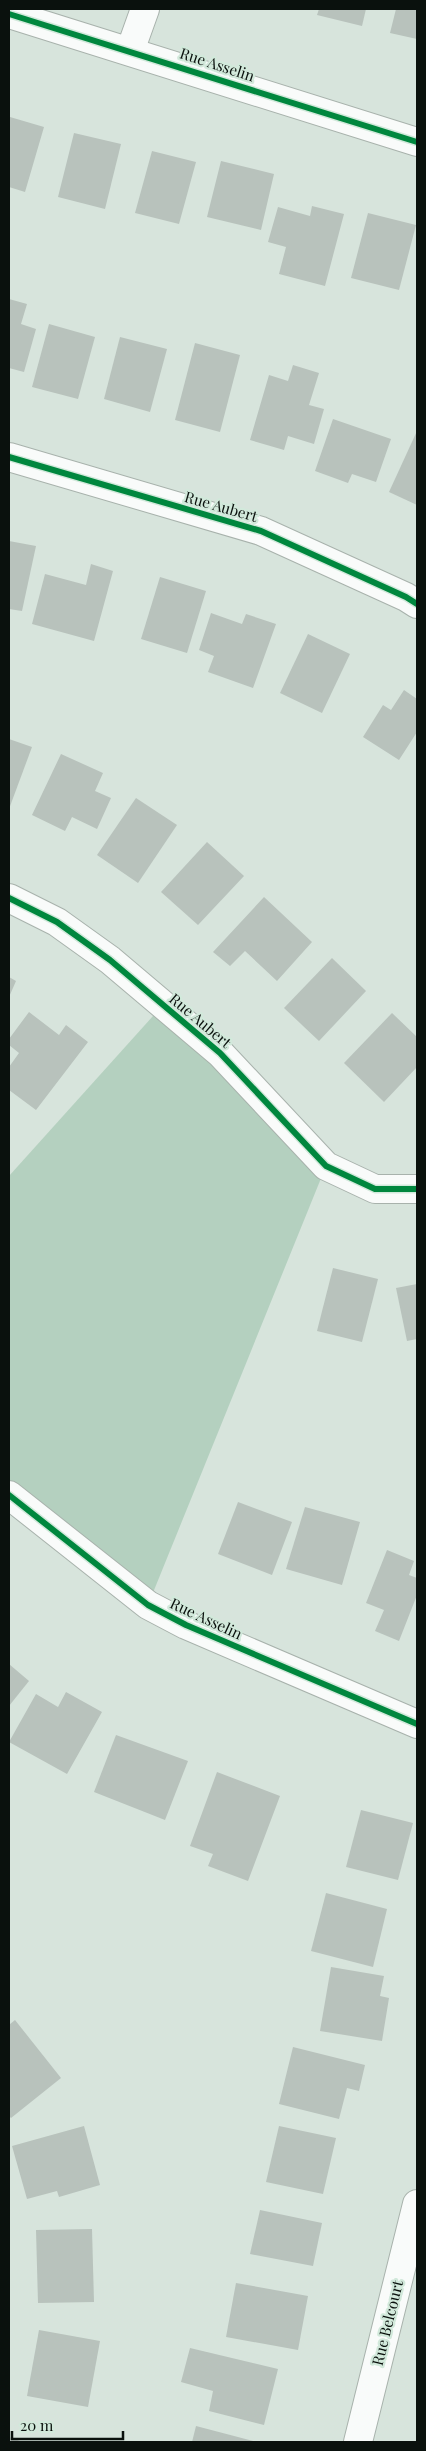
<svg xmlns="http://www.w3.org/2000/svg" width="426" height="2451" font-family="'Playfair Display',serif">
<style>
.green{fill:#b4d0bf}
.building{fill:#b8c2bc}
.lines{fill:none;stroke-linecap:round;stroke-linejoin:round}
.minor-casing{stroke:#a8b2ac;stroke-width:30}
.minor{stroke:#f9fbfa;stroke-width:28}
.cycleway-casing{stroke:#d2e9db;stroke-width:9}
.cycleway{stroke:#00873e;stroke-width:6}
.labels{text-anchor:middle;stroke-width:4.5;stroke-linejoin:round;paint-order:stroke}
.street-label{font-size:15px;fill:#0a110d;stroke:#d2e9db}
</style>
<rect width="100%" height="100%" fill="#d7e4dc"/>
<!-- green -->
<path class="green" d="M162 1006 326 1166 148 1605 9 1495V1176Z"/>
<!-- building -->
<g class="building">
<path d="M319 9H366L362 26 317 15Z"/>
<path d="M396 9H417V39L390 33Z"/>
<path d="M10 117 44 127 25 192 9 187Z"/>
<path d="M74 133 121 144 105 209 58 197Z"/>
<path d="M152 151 196 162 179 224 135 213Z"/>
<path d="M221 161 274 174 261 230 207 217Z"/>
<path d="M312 206 344 214 325 286 279 274 286 247 268 242 278 207 310 216Z"/>
<path d="M368 213 416 225 399 290 351 278Z"/>
<path d="M9 299 27 304 21 324 36 329 24 372 9 368Z"/>
<path d="M49 324 95 337 78 399 32 387Z"/>
<path d="M120 337 167 349 150 412 104 399Z"/>
<path d="M195 343 240 355 220 432 175 420Z"/>
<path d="M293 365 319 373 309 405 324 409 314 444 288 436 284 450 250 440 269 375 288 381Z"/>
<path d="M333 419 391 439 376 482 352 474 348 483 315 471Z"/>
<path d="M417 431V505L389 492Z"/>
<path d="M9 541 36 546 22 611 9 609Z"/>
<path d="M91 564 113 571 94 641 32 624 45 574 86 585Z"/>
<path d="M160 577 206 591 187 653 141 639Z"/>
<path d="M211 613 242 624 246 614 276 624 253 688 208 672 214 656 199 650Z"/>
<path d="M308 634 350 654 322 713 280 693Z"/>
<path d="M404 690 417 699V732L399 760 363 737 383 705 391 710Z"/>
<path d="M9 739 32 747 9 809Z"/>
<path d="M61 754 103 773 95 791 111 798 97 829 72 817 65 831 32 815Z"/>
<path d="M136 798 177 825 138 883 97 855Z"/>
<path d="M207 842 244 876 198 925 161 892Z"/>
<path d="M264 897 312 942 277 981 245 951 230 966 213 952Z"/>
<path d="M332 958 366 991 319 1041 284 1008Z"/>
<path d="M9 977 16 981 9 997Z"/>
<path d="M29 1012 59 1035 66 1025 88 1042 36 1110 9 1090V1067L19 1053 9 1045V1039Z"/>
<path d="M392 1013 417 1037V1067L384 1102 344 1063Z"/>
<path d="M333 1268 378 1279 362 1342 317 1331Z"/>
<path d="M417 1284V1339L407 1341 396 1288Z"/>
<path d="M238 1502 292 1522 272 1575 218 1554Z"/>
<path d="M305 1507 360 1522 342 1585 286 1569Z"/>
<path d="M387 1550 414 1561 409 1575 417 1578V1595L399 1641 375 1631 384 1610 366 1603Z"/>
<path d="M9 1664 29 1681 9 1706Z"/>
<path d="M66 1692 102 1712 67 1774 9 1742 36 1694 58 1707Z"/>
<path d="M116 1735 188 1761 165 1820 94 1792Z"/>
<path d="M217 1772 280 1796 248 1881 208 1866 213 1854 190 1846Z"/>
<path d="M361 1810 413 1823 398 1880 346 1867Z"/>
<path d="M326 1893 387 1909 373 1967 311 1951Z"/>
<path d="M331 1967 384 1976 380 1996 389 1998 382 2041 320 2031Z"/>
<path d="M15 2020 61 2078 11 2118 9 2116V2025Z"/>
<path d="M293 2047 365 2065 359 2091 347 2088 339 2119 279 2104Z"/>
<path d="M84 2126 100 2185 59 2197 57 2191 27 2199 12 2146Z"/>
<path d="M279 2126 336 2138 323 2194 266 2182Z"/>
<path d="M260 2210 322 2223 313 2266 250 2254Z"/>
<path d="M92 2229 94 2302 38 2303 36 2230Z"/>
<path d="M236 2283 308 2296 298 2350 226 2337Z"/>
<path d="M39 2330 100 2341 88 2407 27 2396Z"/>
<path d="M190 2348 278 2369 264 2425 209 2411 213 2391 181 2382Z"/>
<path d="M196 2426 257 2442H192Z"/>
<path d="M9 2437 23 2442H9Z"/>
</g>
<g class="lines">
<!-- minor casing -->
<g class="minor-casing">
<g id="minor">
<path d="M9 14 417 142"/>
<path d="M130 51 145 9"/>
<path d="M9 457 261 531 406 597 417 604"/>
<path d="M9 898 57 922 110 960 220 1053 326 1166 375 1189H417"/>
<path d="M9 1495 148 1605 186 1625 417 1724"/>
<path d="M358 2442 417 2204"/>
</g>
</g>
<!-- minor -->
<use href="#minor" class="minor"/>
<!-- cycleway casing -->
<g class="cycleway-casing">
<g id="cycleway">
<path d="M9 14 417 142"/>
<path d="M9 457 261 531 406 597 417 604"/>
<path d="M9 898 57 922 110 960 220 1053 326 1166 375 1189H417"/>
<path d="M9 1495 148 1605 186 1625 417 1724"/>
</g>
</g>
<!-- cycleway -->
<use href="#cycleway" class="cycleway"/>
</g>
<g class="labels">
<!-- street labels -->
<g class="street-label">
<text transform="translate(217 65) rotate(18)" y="5">Rue Asselin</text>
<text transform="translate(221 507) rotate(16)" y="5">Rue Aubert</text>
<text transform="translate(200 1021) rotate(40)" y="5">Rue Aubert</text>
<text transform="translate(206 1619) rotate(25)" y="5">Rue Asselin</text>
<text transform="translate(388 2323) rotate(-76)" y="5">Rue Belcourt</text>
</g>
</g>
<!-- border -->
<rect width="426" height="2451" fill="none" stroke="#0a110d" stroke-width="20"/>
<!-- scale -->
<path d="M12 2431v8h111v-8" fill="none" stroke="#0a110d" stroke-width="2.5"/>
<text x="20" y="2431" font-size="15" fill="#0a110d" stroke="#d2e9db" stroke-width="4" paint-order="stroke">20 m</text>
</svg>
